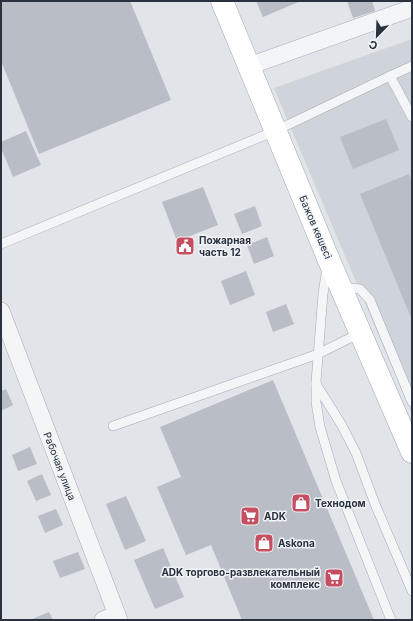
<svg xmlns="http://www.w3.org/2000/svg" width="413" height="621" font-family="Inter,sans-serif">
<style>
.built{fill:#cfd3da}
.building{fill:#b9bdc5}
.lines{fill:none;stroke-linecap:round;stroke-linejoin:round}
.lane-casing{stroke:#a6abb3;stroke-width:10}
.street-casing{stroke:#a6abb3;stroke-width:18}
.primary-casing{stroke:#a1a8b3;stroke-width:23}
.lane{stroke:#f3f5f7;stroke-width:9}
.street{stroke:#f3f5f7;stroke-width:17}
.primary{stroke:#fff;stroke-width:22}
.labels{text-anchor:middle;stroke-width:3;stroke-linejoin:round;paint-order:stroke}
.street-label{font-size:10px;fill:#2a323f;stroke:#f0f3f6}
.poi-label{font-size:10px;font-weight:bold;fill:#2a323f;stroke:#f0f3f6;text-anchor:start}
</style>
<rect width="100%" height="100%" fill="#e1e4e9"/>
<!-- built -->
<path class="built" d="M412 39V414L274 88Z"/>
<!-- building -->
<g class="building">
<path d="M1 1H130L171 100 39 154 1 61Z"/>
<path d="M256 1H301L263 17Z"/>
<path d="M347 1H372L375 11 353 18Z"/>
<path d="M386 119 399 150 353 169 340 137Z"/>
<path d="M26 131 41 165 13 177 1 148V142Z"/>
<path d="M409 174 412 181V320L360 194Z"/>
<path d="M203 187 218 225 177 241 162 202Z"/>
<path d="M255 206 262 226 242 234 234 214Z"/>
<path d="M267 237 274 256 254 264 247 245Z"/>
<path d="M246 271 255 295 230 305 221 281Z"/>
<path d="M286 304 294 324 273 332 266 312Z"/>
<path d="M273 380 374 620H242L211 545 186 555 157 487 181 477 160 427Z"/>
<path d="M6 389 13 405 1 411V391Z"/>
<path d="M30 447 37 464 18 471 12 455Z"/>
<path d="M42 474 51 495 36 501 27 481Z"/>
<path d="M126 496 146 541 125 550 106 504Z"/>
<path d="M56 509 63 525 45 533 38 516Z"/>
<path d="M163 548 184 597 155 609 134 560Z"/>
<path d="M78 552 85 569 60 578 53 561Z"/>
<path d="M49 612 53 620H30Z"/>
</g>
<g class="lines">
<!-- lane casing -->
<g class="lane-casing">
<g id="lane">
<path d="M390 76 412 66"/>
<path d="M1 244 275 131 390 76 412 117"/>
<path d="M327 267 323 294 316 382V402L320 427 336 481 391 620"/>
<path d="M341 287 360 289 370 300 412 402"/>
<path d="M316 384 341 424 356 453 375 504 412 591"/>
<path d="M113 426 318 354 360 333"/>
</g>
</g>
<!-- street casing -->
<g class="street-casing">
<g id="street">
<path d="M249 66 412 8"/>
<path d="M1 311 119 620"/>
<path d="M103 620 116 615"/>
</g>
</g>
<!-- primary casing -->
<g class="primary-casing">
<path id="primary" d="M222 1 328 258 412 452"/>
</g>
<!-- lane -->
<use href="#lane" class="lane"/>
<!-- street -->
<use href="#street" class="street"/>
<!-- primary -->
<use href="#primary" class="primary"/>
</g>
<!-- icons -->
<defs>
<g id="civic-square" transform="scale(1)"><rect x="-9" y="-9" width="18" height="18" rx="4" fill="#c54f61" stroke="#f0f3f6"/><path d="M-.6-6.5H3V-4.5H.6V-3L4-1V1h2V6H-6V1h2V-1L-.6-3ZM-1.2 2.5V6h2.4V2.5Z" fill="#fff"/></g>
<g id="shop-square" transform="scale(1)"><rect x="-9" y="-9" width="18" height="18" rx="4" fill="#c54f61" stroke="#f0f3f6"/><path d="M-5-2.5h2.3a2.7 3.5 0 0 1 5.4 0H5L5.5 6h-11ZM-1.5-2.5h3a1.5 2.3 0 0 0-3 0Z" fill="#fff"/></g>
<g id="supermarket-square" transform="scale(1)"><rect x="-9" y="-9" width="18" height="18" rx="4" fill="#c54f61" stroke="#f0f3f6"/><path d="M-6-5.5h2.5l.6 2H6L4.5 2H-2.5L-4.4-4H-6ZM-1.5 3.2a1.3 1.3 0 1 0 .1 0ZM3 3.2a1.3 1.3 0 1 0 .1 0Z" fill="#fff"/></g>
</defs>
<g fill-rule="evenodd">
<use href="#civic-square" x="185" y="246"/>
<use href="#shop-square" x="301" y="503"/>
<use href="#supermarket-square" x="250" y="516"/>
<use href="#shop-square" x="264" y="543"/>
<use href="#supermarket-square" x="334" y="578"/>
</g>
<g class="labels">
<!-- street labels -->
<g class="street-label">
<text transform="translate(316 227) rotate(67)" y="4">Бажов көшесі</text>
<text transform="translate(60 466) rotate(69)" y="4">Рабочая улица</text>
</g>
<!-- poi labels -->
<g class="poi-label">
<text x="199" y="244">Пожарная<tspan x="199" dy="12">часть 12</tspan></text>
<text x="315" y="507">Технодом</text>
<text x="264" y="520">ADK</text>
<text x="278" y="547">Askona</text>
<text x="320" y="576" text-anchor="end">ADK торгово-развлекательный<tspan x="320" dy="12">комплекс</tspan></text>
</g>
</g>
<!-- border -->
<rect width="413" height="621" fill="none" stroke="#2a323f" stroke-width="4"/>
<!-- north arrow -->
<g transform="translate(377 36) rotate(203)" stroke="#f0f3f6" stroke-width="3" paint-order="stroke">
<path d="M0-3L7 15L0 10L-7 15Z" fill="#2a323f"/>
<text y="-6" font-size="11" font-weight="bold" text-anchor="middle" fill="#2a323f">С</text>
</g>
</svg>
